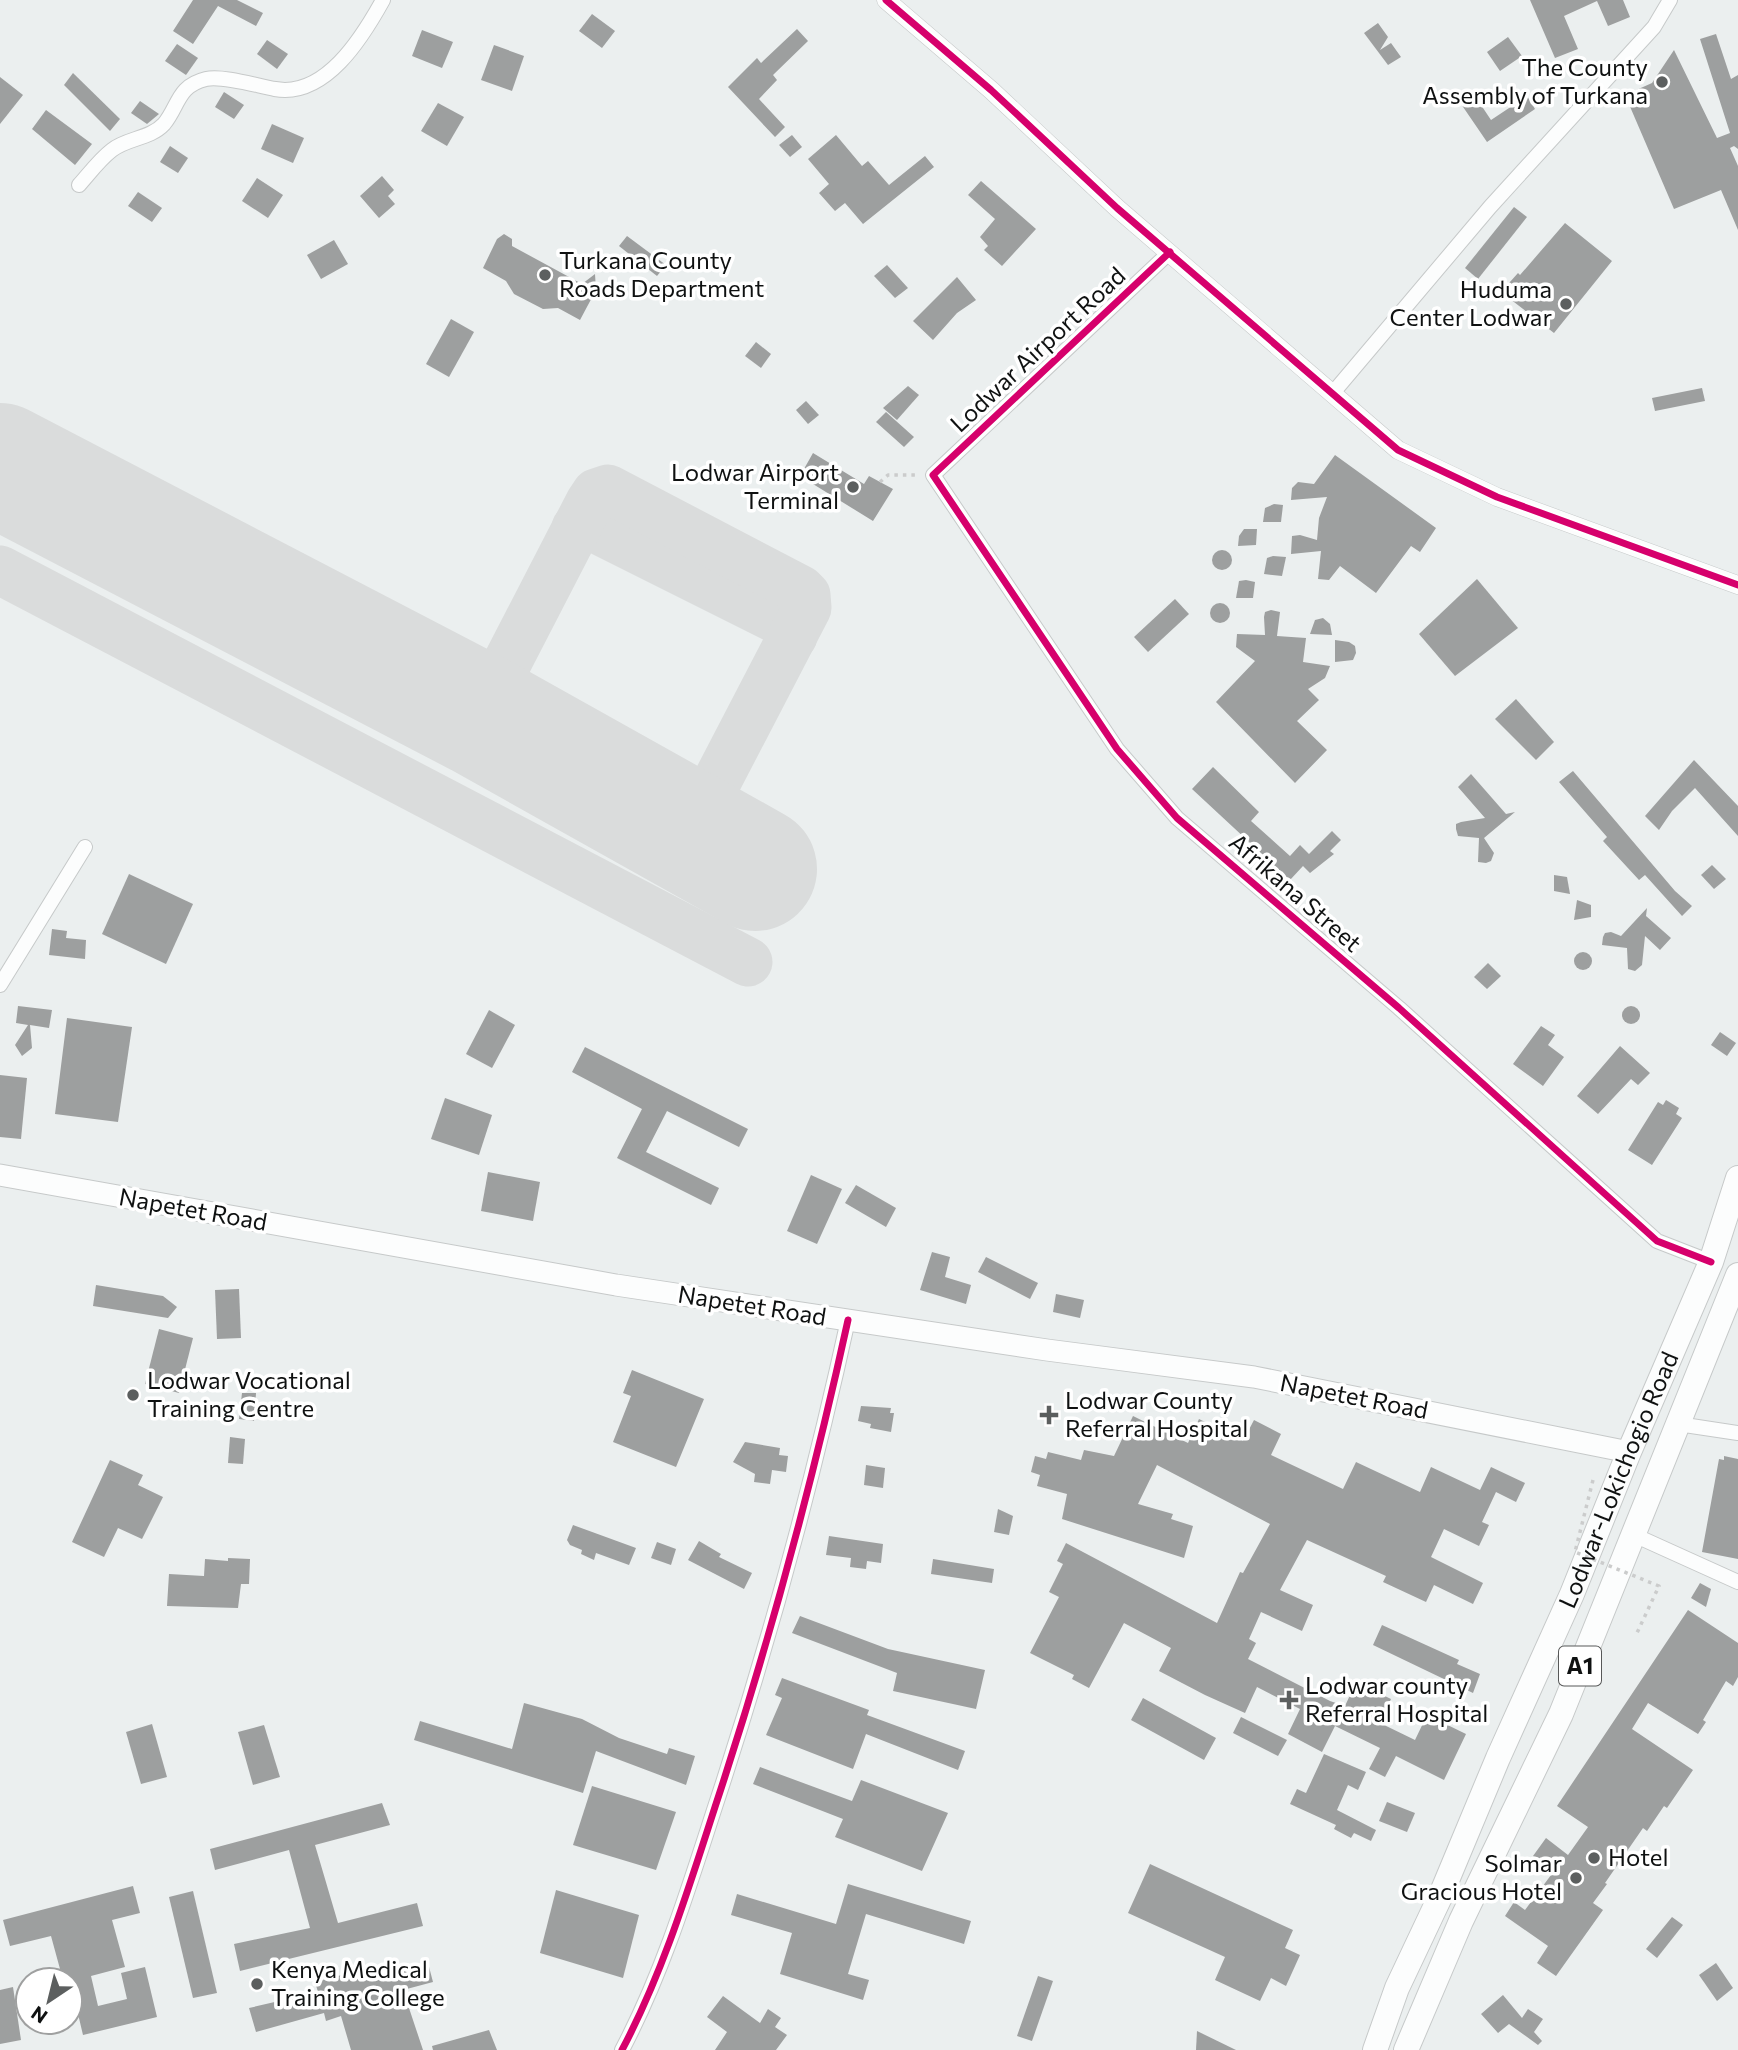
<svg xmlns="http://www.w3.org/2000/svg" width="1738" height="2050" font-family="Commissioner,sans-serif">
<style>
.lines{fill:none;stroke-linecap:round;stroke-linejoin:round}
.taxiway{stroke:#dadcdc;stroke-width:49}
.runway{stroke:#dadcdc;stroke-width:124}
.building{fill:#9d9f9f}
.minor-casing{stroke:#c6c9c9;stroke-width:16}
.tertiary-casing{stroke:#c6c9c9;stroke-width:19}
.secondary-casing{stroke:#c6c9c9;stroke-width:23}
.trunk-casing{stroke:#c6c9c9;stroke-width:26}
.path{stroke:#cbcccc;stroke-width:3.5;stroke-dasharray:3.5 5;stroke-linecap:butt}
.minor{stroke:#fcfdfd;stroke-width:14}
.tertiary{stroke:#fcfdfd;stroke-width:18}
.secondary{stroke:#fcfdfd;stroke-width:21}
.trunk{stroke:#fcfdfd;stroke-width:24}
.path-bridge{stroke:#cbcccc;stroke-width:3.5;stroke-dasharray:3.5 5;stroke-linecap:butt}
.cycleway-casing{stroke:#fff;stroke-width:11}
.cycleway{stroke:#d6006c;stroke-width:7}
.poi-dot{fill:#5c5f5f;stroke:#fff;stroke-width:2.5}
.labels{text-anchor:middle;stroke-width:7;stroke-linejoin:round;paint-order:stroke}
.shield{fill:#fff;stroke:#575858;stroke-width:2}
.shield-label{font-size:23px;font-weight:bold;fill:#0f1111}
.poi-label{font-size:24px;fill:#0f1111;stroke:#fff;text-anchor:start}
.street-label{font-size:24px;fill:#0f1111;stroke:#fff}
</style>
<rect width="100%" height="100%" fill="#ebefef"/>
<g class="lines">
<!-- taxiway -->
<g class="taxiway">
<path d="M576 528 593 527 783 622 793 636"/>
<path d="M0 570 748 962"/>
<path d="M480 715 590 502 596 493 608 489 801 590 806 595 807 608 690 833"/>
</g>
<!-- runway -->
<path class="runway" d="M0 465 480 715 755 869"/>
</g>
<!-- building -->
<g class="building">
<path d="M193 0H237L263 13 256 26 218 6 193 44 173 31Z"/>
<path d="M1530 0H1623L1630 17 1608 26 1597 1 1564 16 1578 49 1555 58Z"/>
<path d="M592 14 615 31 602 48 579 31Z"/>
<path d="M1378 23 1388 37 1380 50 1391 43 1401 57 1388 65 1364 33Z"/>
<path d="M797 29 808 41 773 75 777 80 759 99 785 127 775 137 728 87 757 58 761 63Z"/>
<path d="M422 30 453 42 442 68 412 56Z"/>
<path d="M1716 34 1731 79 1738 75V149L1734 146 1730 148 1738 166V230L1721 190 1674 209 1625 95 1652 83 1674 50 1717 138 1730 133 1700 39Z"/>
<path d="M1508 37 1522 56 1500 71 1487 52Z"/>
<path d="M267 40 288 54 277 69 257 54Z"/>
<path d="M177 44 198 58 186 75 165 61Z"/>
<path d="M494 45 524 56 512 91 481 80Z"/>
<path d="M73 73 120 119 110 131 64 85Z"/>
<path d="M0 77 23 95 0 124Z"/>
<path d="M224 92 244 105 234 119 215 107Z"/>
<path d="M1473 93 1491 120 1527 96 1535 109 1487 142 1459 101Z"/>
<path d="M140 101 159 114 147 124 131 113Z"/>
<path d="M438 103 464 117 447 146 421 131Z"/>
<path d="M46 110 92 144 75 165 32 129Z"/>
<path d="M272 124 304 138 293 163 261 149Z"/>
<path d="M792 135 802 147 790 157 779 145Z"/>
<path d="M836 135 862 166 868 161 889 185 925 156 934 167 863 224 845 203 835 211 819 193 829 184 808 159Z"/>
<path d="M170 146 188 158 178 173 160 162Z"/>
<path d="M382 176 394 190 388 196 395 204 379 218 360 196Z"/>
<path d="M257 178 283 195 268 218 242 201Z"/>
<path d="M981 181 1036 229 1002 266 984 250 988 246 980 237 995 219 968 195Z"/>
<path d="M138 192 162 208 152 222 128 206Z"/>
<path d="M1514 207 1527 217 1478 279 1465 268Z"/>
<path d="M1565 223 1612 261 1554 333 1501 292 1518 273 1520 275Z"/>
<path d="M504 234 512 239V246L582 284 595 274 596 290 580 320 558 308 543 309 514 294 506 281 483 268 497 239Z"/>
<path d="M627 236 666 265 657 276 619 246Z"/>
<path d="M334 240 348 264 321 279 307 255Z"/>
<path d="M887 265 908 288 895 298 874 276Z"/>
<path d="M957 277 976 300 957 313 933 340 913 321Z"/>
<path d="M451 319 474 332 449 377 426 364Z"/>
<path d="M756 342 771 354 761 368 745 356Z"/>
<path d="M908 386 919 395 897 420 883 408Z"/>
<path d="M1702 388 1705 401 1655 411 1652 398Z"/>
<path d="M806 401 819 415 808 424 796 410Z"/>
<path d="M886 412 914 437 904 447 876 422Z"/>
<path d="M813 453 864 484 869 476 893 489 873 521 800 476Z"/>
<path d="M1335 455 1436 528 1420 552 1411 546 1376 593 1340 566 1329 580 1318 579 1321 551 1291 554 1292 536 1300 535 1317 540 1319 518 1327 497 1291 500 1292 488 1298 482 1314 484Z"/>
<path d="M1274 504 1283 505 1281 522H1263L1265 508Z"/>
<path d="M1244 529H1257L1256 545 1238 546 1239 536Z"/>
<circle cx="1222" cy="560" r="10"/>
<path d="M1273 556 1286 557 1282 576 1264 574 1267 558Z"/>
<path d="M1477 579 1518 628 1455 676 1419 634Z"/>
<path d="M1246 580 1255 582 1253 598H1236L1239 581Z"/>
<path d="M1175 599 1189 614 1148 652 1134 637Z"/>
<circle cx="1220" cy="613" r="10"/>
<path d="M1271 610 1280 612 1277 636 1306 638 1303 662 1330 666 1325 678 1308 689 1319 700 1297 721 1327 750 1295 783 1216 702 1255 661 1236 647 1237 634 1265 635 1264 617 1265 612Z"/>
<path d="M1323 618 1330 624 1332 635 1310 634 1315 620Z"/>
<path d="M1335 640 1349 642 1355 646 1356 653 1353 660 1335 662Z"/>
<path d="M1516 699 1554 742 1536 760 1495 719Z"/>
<path d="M1694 760 1738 806V836L1695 788 1672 811 1659 830 1645 816Z"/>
<path d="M1213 767 1259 812 1251 821 1290 856 1300 845 1309 854 1332 831 1341 840 1330 851 1334 854 1310 873 1303 866 1290 880 1192 789Z"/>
<path d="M1573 771 1675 891 1692 906 1682 916 1645 875 1639 880 1603 841 1607 837 1559 782Z"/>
<path d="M1471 774 1506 814 1515 812 1484 838 1494 853 1491 861 1486 863 1478 862 1479 838 1458 836 1456 829V824L1461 822 1485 818 1458 787Z"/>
<path d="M1712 865 1726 879 1714 889 1701 875Z"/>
<path d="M129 874 193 904 166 964 102 934Z"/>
<path d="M1554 875 1567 877 1570 894 1554 891Z"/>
<path d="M1577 900 1591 905V917L1574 920Z"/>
<path d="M1647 908 1646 916 1671 938 1660 950 1645 936 1642 965 1635 971 1628 969 1627 948 1602 945 1603 937 1605 933 1611 932 1621 936Z"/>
<path d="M52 929 67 931 66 938 86 940 85 959 49 955Z"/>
<circle cx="1583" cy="961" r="9"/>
<path d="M1488 963 1501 976 1487 989 1474 977Z"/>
<circle cx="1631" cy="1015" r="9"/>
<path d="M18 1006 52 1010 49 1028 30 1025 32 1048 22 1056 15 1045 28 1025 16 1023Z"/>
<path d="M489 1010 515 1025 492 1068 466 1054Z"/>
<path d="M67 1018 132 1027 118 1122 55 1114Z"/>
<path d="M1541 1026 1555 1035 1548 1045 1564 1057 1543 1086 1513 1064Z"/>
<path d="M1720 1032 1736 1043 1727 1056 1711 1045Z"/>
<path d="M1620 1046 1650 1073 1638 1085 1631 1079 1598 1114 1577 1096Z"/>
<path d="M585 1047 748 1129 739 1147 667 1111 646 1152 719 1188 711 1205 617 1158 642 1109 572 1072Z"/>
<path d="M0 1075 27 1078 21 1139 0 1137Z"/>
<path d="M445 1098 492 1115 479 1155 431 1139Z"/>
<path d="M1666 1100 1679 1108 1676 1114 1682 1118 1652 1165 1628 1150 1658 1102 1663 1105Z"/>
<path d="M488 1172 540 1182 533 1221 481 1211Z"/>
<path d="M811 1175 842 1189 817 1244 787 1231Z"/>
<path d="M856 1185 896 1208 886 1227 845 1203Z"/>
<path d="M932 1252 950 1257 945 1277 971 1285 966 1304 920 1290Z"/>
<path d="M986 1257 1038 1283 1030 1299 978 1272Z"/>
<path d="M96 1285 163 1296 177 1307 168 1318 93 1306Z"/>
<path d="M239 1289 241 1338 217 1339 215 1290Z"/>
<path d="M1056 1294 1084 1300 1080 1318 1053 1312Z"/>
<path d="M159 1329 193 1338 179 1393 145 1384Z"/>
<path d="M632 1370 704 1399 676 1467 613 1442 631 1396 623 1393Z"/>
<path d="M242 1393H256L254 1421 239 1419Z"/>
<path d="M861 1406 891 1408 890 1413H894L891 1432 870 1428 871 1424 858 1421Z"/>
<path d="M1133 1416 1188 1443 1199 1419 1243 1441 1254 1420 1281 1434 1271 1455 1343 1489 1356 1462 1420 1492 1431 1467 1480 1490 1491 1467 1525 1483 1516 1502 1496 1492 1482 1522 1489 1525 1479 1546 1444 1529 1431 1557 1483 1583 1473 1604 1434 1585 1426 1602 1383 1582 1386 1576 1307 1540 1280 1590 1313 1605 1302 1631 1261 1612 1249 1639 1256 1643 1248 1659 1330 1701 1345 1706 1356 1682 1391 1699 1380 1723 1415 1740 1427 1715 1466 1734 1444 1780 1396 1756 1385 1777 1369 1769 1380 1748 1335 1726 1322 1752 1288 1734 1300 1709 1257 1687 1245 1713 1205 1695 1159 1671 1171 1648 1124 1623 1089 1688 1072 1679 1074 1675 1030 1653 1059 1597 1049 1592 1063 1564 1057 1561 1066 1543 1217 1623 1240 1572 1243 1573 1270 1524 1157 1465 1138 1504 1173 1514 1171 1519 1193 1526 1184 1558 1062 1519 1067 1494 1037 1486 1040 1475 1031 1472 1035 1456 1046 1459 1048 1452 1081 1460 1084 1450 1114 1456Z"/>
<path d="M230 1437 245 1439 243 1464 228 1463Z"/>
<path d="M745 1442 780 1448 779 1455 788 1456 786 1472 772 1470 770 1484 754 1482 755 1474 733 1462Z"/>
<path d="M1724 1456 1738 1459V1559L1702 1552 1719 1459 1724 1460Z"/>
<path d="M110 1460 143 1475 138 1485 163 1497 142 1539 118 1528 104 1557 72 1542Z"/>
<path d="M866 1465 885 1468 883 1488 864 1485Z"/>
<path d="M998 1509 1013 1516 1009 1535 994 1532Z"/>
<path d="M573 1525 636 1548 629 1565 596 1553 594 1560 581 1554 582 1550 570 1545 567 1540Z"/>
<path d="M829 1536 883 1544 881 1563 867 1561 866 1569 850 1567 851 1558 826 1555Z"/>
<path d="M699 1541 721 1554 719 1557 752 1573 744 1589 688 1560Z"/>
<path d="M657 1542 676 1549 671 1565 651 1558Z"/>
<path d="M228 1558 250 1559 249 1584H241L238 1608 167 1606 169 1574 204 1576 205 1559 228 1561Z"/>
<path d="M933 1559 994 1569 992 1583 931 1574Z"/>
<path d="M1700 1583 1711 1589 1706 1607 1691 1598Z"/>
<path d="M1688 1610 1738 1643V1677L1733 1686 1726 1681 1703 1720 1706 1722 1698 1734 1648 1703 1632 1729 1693 1770 1667 1808 1664 1806 1647 1831 1643 1828 1605 1883 1607 1884 1593 1903 1603 1910 1556 1976 1537 1963 1548 1946 1505 1916 1514 1902 1525 1910 1554 1871 1533 1856 1546 1838 1568 1855 1588 1827 1557 1806Z"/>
<path d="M800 1616 888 1649 985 1670 976 1709 893 1691 897 1673 792 1633Z"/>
<path d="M1382 1625 1459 1660 1457 1664 1480 1674 1473 1693 1373 1645Z"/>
<path d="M782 1678 869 1710 867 1715 965 1751 958 1770 866 1734 853 1769 766 1735 782 1698 775 1695Z"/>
<path d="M1143 1698 1216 1738 1204 1760 1131 1720Z"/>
<path d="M524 1703 582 1719 619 1738 667 1754 669 1748 695 1756 686 1785 596 1751 583 1793 414 1740 420 1721 512 1749Z"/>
<path d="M1241 1717 1287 1740 1278 1756 1233 1733Z"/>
<path d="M152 1724 167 1777 141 1784 126 1732Z"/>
<path d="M264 1725 280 1777 253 1785 238 1732Z"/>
<path d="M1324 1754 1366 1772 1358 1790 1348 1785 1337 1810 1376 1830 1371 1841 1354 1833 1351 1838 1334 1829 1336 1825 1290 1804 1297 1789 1306 1793Z"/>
<path d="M760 1767 852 1801 861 1780 948 1813 922 1871 835 1837 843 1819 753 1784Z"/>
<path d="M592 1786 676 1812 656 1870 573 1845Z"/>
<path d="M1387 1802 1415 1813 1407 1832 1379 1821Z"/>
<path d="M382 1803 390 1825 315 1845 338 1923 417 1903 423 1926 240 1971 234 1944 310 1928 289 1850 215 1870 210 1849Z"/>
<path d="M1150 1864 1293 1930 1285 1948 1300 1955 1286 1986 1271 1978 1260 2001 1215 1980 1225 1957 1128 1913Z"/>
<path d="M848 1884 971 1921 964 1944 866 1914 848 1974 869 1980 863 2000 780 1974 792 1933 731 1915 737 1894 836 1924Z"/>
<path d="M133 1886 140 1913 112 1920 125 1967 91 1976 98 2006 127 1999 121 1973 145 1967 157 2017 83 2035 70 1980H63L51 1936 10 1946 3 1920Z"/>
<path d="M556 1890 639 1915 623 1978 540 1953Z"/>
<path d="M193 1891 217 1993 193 1998 169 1897Z"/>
<path d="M1672 1917 1683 1925 1657 1958 1646 1949Z"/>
<path d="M428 1963 433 1982 403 1990 423 2050H351L341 2016 326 2021 324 2013 256 2032 249 2008 318 1992 315 1982 357 1971 360 1979Z"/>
<path d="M1716 1963 1733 1988 1717 2001 1699 1975Z"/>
<path d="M1038 1976 1053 1981 1032 2041 1017 2036Z"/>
<path d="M13 1987 21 2040 0 2044V1990Z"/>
<path d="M1503 1995 1522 2018 1528 2009 1543 2019 1534 2032 1542 2041 1538 2045 1509 2024 1498 2033 1481 2014Z"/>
<path d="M723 1996 760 2023 768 2009 781 2018 775 2027 787 2035 776 2050H715L727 2032 707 2017Z"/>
<path d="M489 2030 497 2050H433L432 2046Z"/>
<path d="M1197 2031 1236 2050H1196Z"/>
</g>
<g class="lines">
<!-- minor casing -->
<g class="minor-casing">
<g id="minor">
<path d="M79 185C89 174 99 160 112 150 127 138 150 139 164 124 179 106 177 86 206 79 222 75 258 86 275 89 325 98 362 38 383 0"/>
<path d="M1170 252 933 475 1117 749 1177 818 1399 1008 1657 1241 1711 1262"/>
<path d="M1332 394 1490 207 1654 27 1670 0"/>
<path d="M0 985 85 847"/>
<path d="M1678 1424 1738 1433"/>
<path d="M1634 1535 1738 1582"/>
<path d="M622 2050C663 1972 688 1890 715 1807 768 1647 812 1485 848 1320"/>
</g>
</g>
<!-- tertiary casing -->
<g class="tertiary-casing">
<path id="tertiary" d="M886 0 991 90 1117 208 1398 450 1497 497 1738 585"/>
</g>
<!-- secondary casing -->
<g class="secondary-casing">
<path id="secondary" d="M0 1175 616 1285 1047 1350 1254 1377 1629 1452"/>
</g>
<!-- trunk casing -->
<g class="trunk-casing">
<g id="trunk">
<path id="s1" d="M1375 2050 1397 1988 1440 1897 1498 1758 1572 1594 1629 1452 1711 1262 1738 1178"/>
<path d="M1406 2050 1461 1921 1561 1714 1738 1275"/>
</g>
</g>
<!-- path -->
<path class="path" d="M880 482 888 475H917"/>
<!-- minor -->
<use href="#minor" class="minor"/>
<!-- tertiary -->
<use href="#tertiary" class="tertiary"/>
<!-- secondary -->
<use href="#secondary" class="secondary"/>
<!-- trunk -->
<use href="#trunk" class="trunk"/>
<!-- path-bridge -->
<path class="path-bridge" d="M1593 1480 1575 1552 1659 1586 1636 1635"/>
<!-- cycleway casing -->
<g class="cycleway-casing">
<g id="cycleway">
<path d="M886 0 991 90 1117 208 1398 450 1497 497 1738 585"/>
<path d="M1170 252 933 475 1117 749 1177 818 1399 1008 1657 1241 1711 1262"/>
<path d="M622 2050C663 1972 688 1890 715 1807 768 1647 812 1485 848 1320"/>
</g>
</g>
<!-- cycleway -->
<use href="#cycleway" class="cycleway"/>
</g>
<!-- markers -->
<g class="poi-dot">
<circle cx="1662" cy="82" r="7"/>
<circle cx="545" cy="275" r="7"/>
<circle cx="1566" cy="304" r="7"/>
<circle cx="853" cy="487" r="7"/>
<circle cx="133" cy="1395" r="7"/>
<path d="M1045.5 1404.5h7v7h7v7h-7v7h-7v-7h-7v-7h7z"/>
<path d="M1285.5 1689.5h7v7h7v7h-7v7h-7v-7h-7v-7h7z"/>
<circle cx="1594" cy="1858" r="7"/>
<circle cx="1576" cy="1878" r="7"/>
<circle cx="257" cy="1984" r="7"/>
</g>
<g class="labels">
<!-- shield labels -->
<rect class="shield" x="1559" y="1646.5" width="42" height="39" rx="5"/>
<g class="shield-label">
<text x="1580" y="1674">A1</text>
</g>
<!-- poi labels -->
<g class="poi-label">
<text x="1648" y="76" text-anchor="end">The County<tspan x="1648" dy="28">Assembly of Turkana</tspan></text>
<text x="559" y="269">Turkana County<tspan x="559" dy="28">Roads Department</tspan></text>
<text x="1552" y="298" text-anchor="end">Huduma<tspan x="1552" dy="28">Center Lodwar</tspan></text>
<text x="839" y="481" text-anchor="end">Lodwar Airport<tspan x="839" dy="28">Terminal</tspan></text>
<text x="147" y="1389">Lodwar Vocational<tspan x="147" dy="28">Training Centre</tspan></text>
<text x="1065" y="1409">Lodwar County<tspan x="1065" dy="28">Referral Hospital</tspan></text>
<text x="1305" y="1694">Lodwar county<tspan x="1305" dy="28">Referral Hospital</tspan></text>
<text x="1608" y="1866">Hotel</text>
<text x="1562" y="1872" text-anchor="end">Solmar<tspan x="1562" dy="28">Gracious Hotel</tspan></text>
<text x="271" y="1978">Kenya Medical<tspan x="271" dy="28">Training College</tspan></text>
</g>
<!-- street labels -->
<g class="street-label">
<text transform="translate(1038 350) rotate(-43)" y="8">Lodwar Airport Road</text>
<text transform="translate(1295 893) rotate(41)" y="8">Afrikana Street</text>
<text transform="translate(193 1210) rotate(10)" y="8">Napetet Road</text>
<text transform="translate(752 1306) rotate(9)" y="8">Napetet Road</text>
<text transform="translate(1354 1397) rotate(11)" y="8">Napetet Road</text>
<text dy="8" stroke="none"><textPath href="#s1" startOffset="620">Lodwar-Lokichogio Road</textPath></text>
</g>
</g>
<!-- north arrow -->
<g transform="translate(49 2001) rotate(215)"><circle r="33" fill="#ffffff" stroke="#9fa0a0" stroke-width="2"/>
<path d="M0-5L12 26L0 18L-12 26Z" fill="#5c5f5f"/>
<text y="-10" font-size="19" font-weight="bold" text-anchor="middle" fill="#0f1111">N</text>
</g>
</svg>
